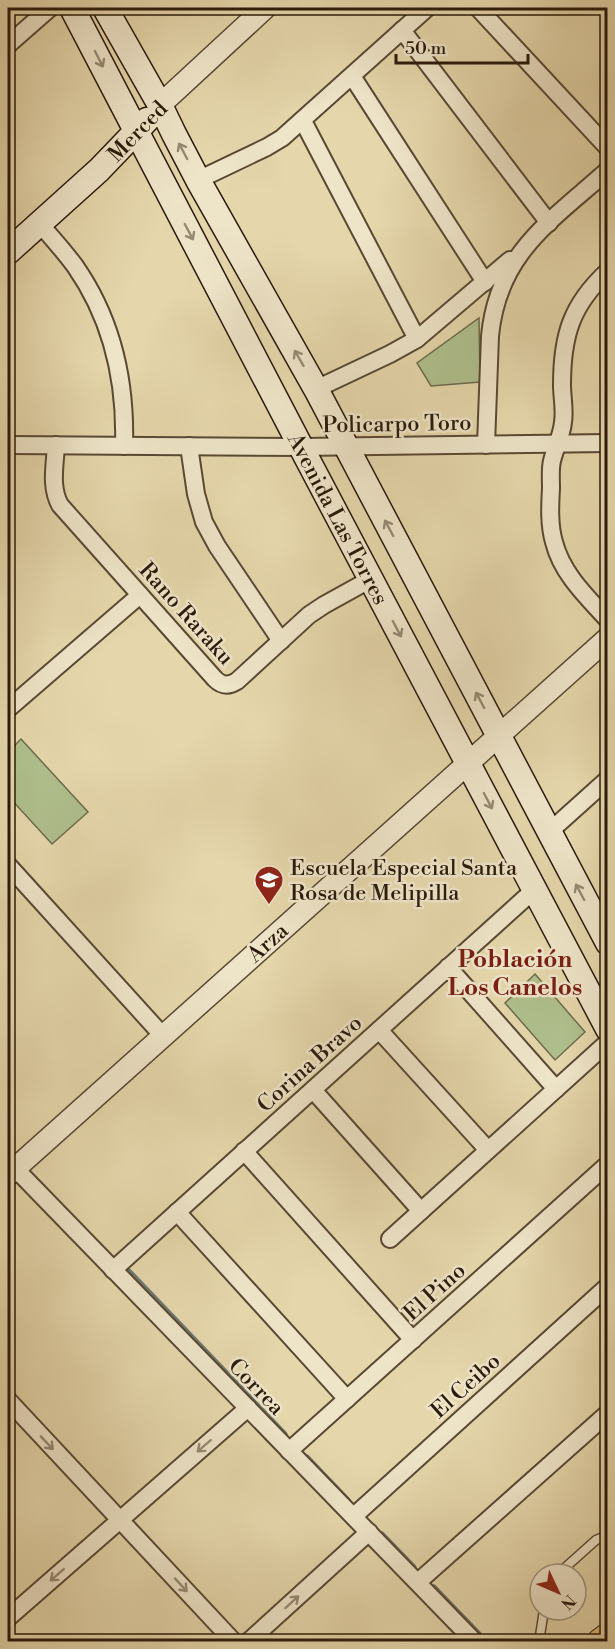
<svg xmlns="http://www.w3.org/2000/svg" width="615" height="1649" font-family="'Libre Bodoni',serif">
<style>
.green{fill:#afbf8d;stroke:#6c6c4c;stroke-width:1.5}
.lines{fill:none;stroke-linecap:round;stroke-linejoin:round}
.stream{stroke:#6e7871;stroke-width:5}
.service-casing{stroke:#594933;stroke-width:11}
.minor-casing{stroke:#594933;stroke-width:20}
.tertiary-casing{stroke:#594933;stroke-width:24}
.secondary-casing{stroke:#2a1a0b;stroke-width:27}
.primary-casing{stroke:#2a1a0b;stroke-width:28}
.service{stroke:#eee4c8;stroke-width:8}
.minor{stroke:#eee4c8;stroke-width:16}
.tertiary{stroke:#eee4c8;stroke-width:21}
.secondary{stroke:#eee4c8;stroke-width:24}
.primary{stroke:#e2bb76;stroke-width:26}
.oneway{stroke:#968973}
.labels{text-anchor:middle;stroke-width:5;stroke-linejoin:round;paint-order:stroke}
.street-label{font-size:22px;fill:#2a1a0b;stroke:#eee4c8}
.poi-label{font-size:22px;fill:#2a1a0b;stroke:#eee4c8;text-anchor:start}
.neighbourhood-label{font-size:24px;font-weight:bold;fill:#7a1f14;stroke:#eee4c8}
</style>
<rect width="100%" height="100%" fill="#e5d6ab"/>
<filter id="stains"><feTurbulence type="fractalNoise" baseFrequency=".00333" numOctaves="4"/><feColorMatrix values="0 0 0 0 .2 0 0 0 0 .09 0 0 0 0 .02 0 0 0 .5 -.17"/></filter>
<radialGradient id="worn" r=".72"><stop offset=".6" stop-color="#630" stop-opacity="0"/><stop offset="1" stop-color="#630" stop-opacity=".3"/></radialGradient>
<!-- green -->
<g class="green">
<path d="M479 318 480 382 431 386 417 363Z"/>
<path d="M21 739 88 812 52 844 8 796V752Z"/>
<path d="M535 974 585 1032 555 1060 505 1003Z"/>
</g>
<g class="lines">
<!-- stream -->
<g class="stream">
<path d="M129 1271 285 1434"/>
<path d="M307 1457 348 1500"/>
<path d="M382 1534 414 1567"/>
<path d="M434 1587 487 1642"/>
</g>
<!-- service casing -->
<g class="service-casing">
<g id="service">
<path d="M558 1574 596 1540 608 1535"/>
<path d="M539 1642 544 1610"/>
</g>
</g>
<!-- minor casing -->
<g class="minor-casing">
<g id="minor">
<path d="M478 8 608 148"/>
<path d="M402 30 549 223"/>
<path d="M9 44 50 8"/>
<path d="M352 76 485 282"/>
<path d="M303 121 417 339"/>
<path d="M198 180 267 147 282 138 427 8"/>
<path d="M40 224C52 238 64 251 75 266 112 319 126 382 124 446"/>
<path d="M608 271C571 305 562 336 562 385 562 397 565 410 563 422 562 435 555 448 552 461 550 469 551 479 551 488 550 506 549 525 554 542 562 574 587 597 608 620"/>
<path d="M316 389 390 354 417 339 510 260"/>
<path d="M8 445 301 447 608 443"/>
<path d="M56 445C55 465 50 487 60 505L215 679C222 686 229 686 237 681L309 615 324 605 371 579"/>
<path d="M486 445 490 336C498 253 550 222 608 170"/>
<path d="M189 446 196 494 204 522 217 546 281 641"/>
<path d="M8 709 140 595"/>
<path d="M549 832 608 779"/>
<path d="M8 865 163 1036"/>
<path d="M448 967 556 1089"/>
<path d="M379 1030 488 1150"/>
<path d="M313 1090 421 1211"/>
<path d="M244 1151 413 1340"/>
<path d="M8 1161 475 1642"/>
<path d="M177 1212 347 1399"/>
<path d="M390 1239 608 1042"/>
<path d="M113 1270 534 890"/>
<path d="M8 1400 234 1642"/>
<path d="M289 1451 608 1164"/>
<path d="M354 1516 608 1286"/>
<path d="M418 1582 608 1413"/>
<path d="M8 1618 248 1408"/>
<path d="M248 1642 369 1532"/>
</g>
</g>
<!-- tertiary casing -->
<g class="tertiary-casing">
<g id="tertiary">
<path d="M160 105 265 8"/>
<path d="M8 1175 608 638"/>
</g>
</g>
<!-- secondary casing -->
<g class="secondary-casing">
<g id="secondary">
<path id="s1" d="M72 8 301 447 608 1029"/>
<path d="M105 8 160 105 174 134 198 180 316 389 608 943"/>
<path d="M8 252 99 170 147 120"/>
</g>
</g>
<!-- primary casing -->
<g class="primary-casing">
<path id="primary" d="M600 1642 608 1636"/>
</g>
<!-- service -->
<use href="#service" class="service"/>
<!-- minor -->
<use href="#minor" class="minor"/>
<!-- tertiary -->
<use href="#tertiary" class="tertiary"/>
<!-- secondary -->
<use href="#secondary" class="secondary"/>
<!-- primary -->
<use href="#primary" class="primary"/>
</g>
<!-- one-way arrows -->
<defs><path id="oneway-shaft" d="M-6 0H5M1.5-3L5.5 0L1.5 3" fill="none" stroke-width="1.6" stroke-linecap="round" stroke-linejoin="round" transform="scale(1.5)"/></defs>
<g class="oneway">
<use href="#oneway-shaft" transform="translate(99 59) rotate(63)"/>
<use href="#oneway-shaft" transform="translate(183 151) rotate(-118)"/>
<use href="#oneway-shaft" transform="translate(189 232) rotate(62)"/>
<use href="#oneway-shaft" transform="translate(299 358) rotate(-120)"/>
<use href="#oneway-shaft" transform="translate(389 528) rotate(-118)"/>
<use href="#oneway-shaft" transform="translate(397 629) rotate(62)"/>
<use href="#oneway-shaft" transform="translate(480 700) rotate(-118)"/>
<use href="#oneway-shaft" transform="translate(488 801) rotate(62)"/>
<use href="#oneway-shaft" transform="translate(580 892) rotate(-118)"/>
<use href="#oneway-shaft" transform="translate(47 1443) rotate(47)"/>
<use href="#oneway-shaft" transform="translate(204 1446) rotate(139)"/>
<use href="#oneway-shaft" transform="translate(57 1575) rotate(139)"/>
<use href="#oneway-shaft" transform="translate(181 1585) rotate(47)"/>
<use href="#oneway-shaft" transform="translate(292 1602) rotate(-42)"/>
</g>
<!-- icons -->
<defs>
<g id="school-pin" transform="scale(1.5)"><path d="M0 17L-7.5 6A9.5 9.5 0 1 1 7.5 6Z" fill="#8f2418" stroke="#eee4c8"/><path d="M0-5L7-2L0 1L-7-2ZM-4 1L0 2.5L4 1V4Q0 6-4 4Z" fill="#fff"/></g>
</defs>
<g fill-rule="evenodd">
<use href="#school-pin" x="269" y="880"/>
</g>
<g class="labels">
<!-- street labels -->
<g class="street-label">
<text transform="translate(137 131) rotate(-46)" y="8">Merced</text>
<text transform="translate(397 423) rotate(-1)" y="8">Policarpo Toro</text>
<text dy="8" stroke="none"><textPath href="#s1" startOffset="576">Avenida Las Torres</textPath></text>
<text transform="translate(187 613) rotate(48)" y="8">Rano Raraku</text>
<text transform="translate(267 942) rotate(-42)" y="8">Arza</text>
<text transform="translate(309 1063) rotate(-42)" y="8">Corina Bravo</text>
<text transform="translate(434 1291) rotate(-42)" y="8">El Pino</text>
<text transform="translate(465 1385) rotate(-42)" y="8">El Ceibo</text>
<text transform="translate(257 1386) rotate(46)" y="8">Correa</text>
</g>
<!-- poi labels -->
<g class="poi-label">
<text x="290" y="875">Escuela Especial Santa<tspan x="290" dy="25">Rosa de Melipilla</tspan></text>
</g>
<!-- neighbourhood labels -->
<g class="neighbourhood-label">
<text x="515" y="967">Población<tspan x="515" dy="28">Los Canelos</tspan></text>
</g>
</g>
<!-- margin -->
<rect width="615" height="1649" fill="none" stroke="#e5d6ab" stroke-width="30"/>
<rect x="9" y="9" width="597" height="1631" fill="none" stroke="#2a1a0b" stroke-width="3"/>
<rect x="15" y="15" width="585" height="1619" fill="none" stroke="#2a1a0b" stroke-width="1.5"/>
<!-- north arrow -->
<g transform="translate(558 1592) rotate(134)"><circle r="28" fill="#eee4c8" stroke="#a0937c" stroke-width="1.5"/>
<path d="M0-4.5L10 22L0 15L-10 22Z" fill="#8f2418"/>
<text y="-9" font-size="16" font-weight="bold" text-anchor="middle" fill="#2a1a0b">N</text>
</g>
<!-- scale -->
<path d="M396 54v9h132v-9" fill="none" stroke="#2a1a0b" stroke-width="3"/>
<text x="405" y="54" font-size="18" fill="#2a1a0b" stroke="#eee4c8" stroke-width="4.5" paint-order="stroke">50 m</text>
<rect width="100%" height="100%" filter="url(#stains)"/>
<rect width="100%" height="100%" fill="url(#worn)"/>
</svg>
